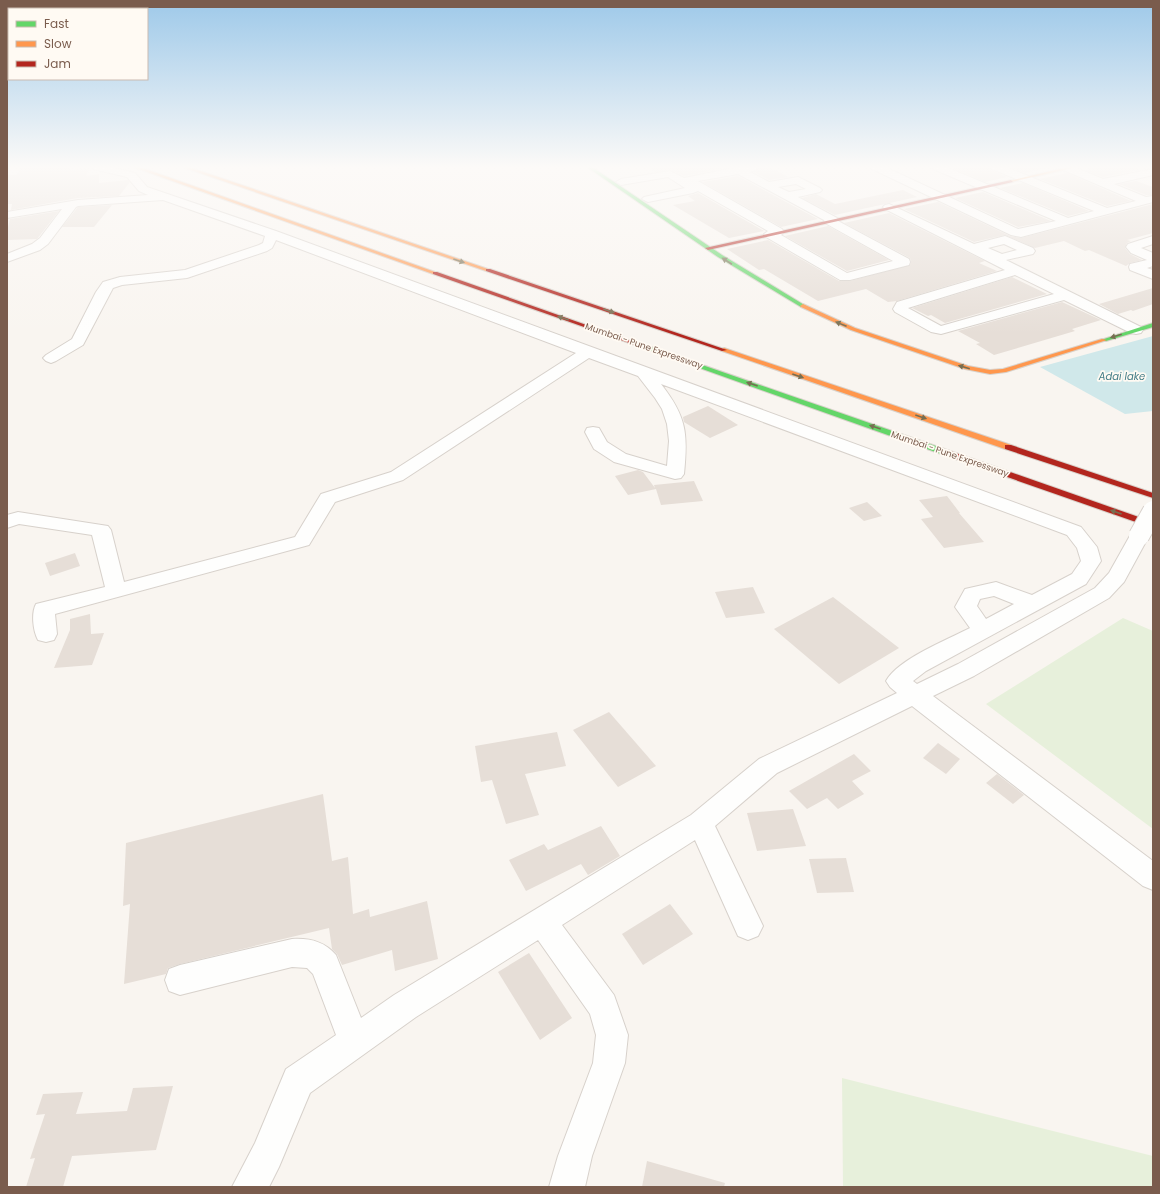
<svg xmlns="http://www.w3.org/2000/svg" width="1160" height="1194" font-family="Poppins,sans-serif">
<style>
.green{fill:#e7f0db}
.water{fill:#d0e8ea}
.building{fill:#e6ded7}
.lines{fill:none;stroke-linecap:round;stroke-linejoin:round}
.street-casing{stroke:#d7d1cb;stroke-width:2}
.fast-casing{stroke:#d9d2cb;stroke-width:2}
.slow-casing{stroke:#d9d2cb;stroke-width:2}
.jam-casing{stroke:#d9d2cb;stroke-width:2}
.street{fill:#fefefd;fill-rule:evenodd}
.fast{fill:#63d668;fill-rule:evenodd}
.slow{fill:#ff974d;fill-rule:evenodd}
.jam{fill:#b3261e;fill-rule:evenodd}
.street-bridge-casing{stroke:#d7d1cb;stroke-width:22;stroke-linecap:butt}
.street-bridge{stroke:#fefefd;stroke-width:20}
.oneway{fill:#776e51}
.labels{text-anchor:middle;stroke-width:3.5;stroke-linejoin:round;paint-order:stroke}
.far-street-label{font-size:9px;fill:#7a5c4d;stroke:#fffaf3}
.far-water-label{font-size:10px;font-style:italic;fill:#437c86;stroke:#fffaf3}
</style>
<rect width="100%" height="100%" fill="#f9f5f0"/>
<!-- green -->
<g class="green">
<path d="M1123 618 1153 631V829L986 704Z"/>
<path d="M842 1078 1153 1156V1187H843Z"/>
</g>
<!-- water -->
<path class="water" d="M1153 336V411L1125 414 1040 367Z"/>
<!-- building -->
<g class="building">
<path d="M22 167H71L70 170 90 168 86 176 99 174V183L128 180 130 182 119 196 78 198 11 210 12 204H7V175H16Z"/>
<path d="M648 167H730L684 176 671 170 655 172Z"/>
<path d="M758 167H770L788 177 769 180 754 172 757 170Z"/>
<path d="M950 167H990L991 170 1007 177 985 182Z"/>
<path d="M1010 167H1050L1025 173Z"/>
<path d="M1095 167H1138V170L1103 177 1084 170Z"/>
<path d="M1067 173 1131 201 1107 206 1040 179Z"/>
<path d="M738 176 818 219 781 227 702 182Z"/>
<path d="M1136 181 1153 187V195H1146L1119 184Z"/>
<path d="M1023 183 1089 211 1068 216 1000 188Z"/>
<path d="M903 190 917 197 835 215 802 198 816 194 835 204Z"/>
<path d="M983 192 1051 221 1018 227 955 198Z"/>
<path d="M698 193 764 231 729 238 673 205 695 201 688 196Z"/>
<path d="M938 202 1010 236 1021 238 1153 204V233L1127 240 1131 241 1127 243 1125 248 1130 254 1142 260 1130 263 1126 266 1089 250 1085 251 1064 241 1035 248 1005 235 974 242 904 209Z"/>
<path d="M112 205 94 227H62L78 207Z"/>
<path d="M59 211 37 239 7 240V231L10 219Z"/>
<path d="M889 213 985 261 979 263 997 271 897 301 888 302 866 289 818 301 764 269 759 270 727 249 768 240 839 281H850L910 265 911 262 910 258 844 223Z"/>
<path d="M828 226 889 260 847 271 785 236Z"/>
<path d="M1012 277 1047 294 945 323 931 315 928 316 912 308Z"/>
<path d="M1153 288V304L1133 311 1131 310 1118 314 1099 304Z"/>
<path d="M1062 302 1101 320 1072 329 1075 331 994 355 976 344 980 343 958 331Z"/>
<path d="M708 406 738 425 710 438 684 422 683 417Z"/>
<path d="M638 470 643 472 655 488 654 485 694 481 703 501 661 505 656 489 628 495 615 476Z"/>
<path d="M947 496 960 513H959L984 542 944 548 921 519 933 517 919 500Z"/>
<path d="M867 502 882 516 864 521 849 508Z"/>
<path d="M75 553 80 566 50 576 45 563Z"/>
<path d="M753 587 765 613 726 618 715 592Z"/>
<path d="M833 597 899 648 839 684 774 629Z"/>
<path d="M90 614 91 634 104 633 92 665 54 668 70 630V619Z"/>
<path d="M609 712 656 766 618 787 573 730Z"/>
<path d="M557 732 566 766 525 774 539 815 506 824 492 780 481 782 475 746Z"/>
<path d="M938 743 960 759 946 774 923 758Z"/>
<path d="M854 754 871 771 852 781 864 794 838 809 827 798 807 809 789 791Z"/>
<path d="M997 774 1024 795 1013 804 986 783Z"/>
<path d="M323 794 332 861 348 857 353 914 369 909 370 917 427 901 438 959 395 971 392 950 342 965 337 954 332 949 329 928 180 964 168 968 166 974 124 984 130 904 123 906 126 843Z"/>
<path d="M793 809 806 846 757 851 747 813Z"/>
<path d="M601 826 620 856 588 875 581 864 526 891 509 860 544 844 548 850Z"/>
<path d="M846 858 854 892 817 893 809 859Z"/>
<path d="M670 904 693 934 643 965 622 934Z"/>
<path d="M529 953 572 1018 540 1040 498 972Z"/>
<path d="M173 1086 156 1150 72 1156 63 1187H26L35 1158 30 1159 45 1114 36 1115 43 1094 83 1092 76 1114 127 1111 133 1088Z"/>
<path d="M647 1161 725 1183 724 1187H642Z"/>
</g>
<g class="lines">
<!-- street casing -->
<g class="street-casing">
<g id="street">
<path d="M92 167H111L135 173 147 187 276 231 1081 527 1097 547 1101 561 1086 584 926 671 913 681 917 684 958 664 1095 588 1109 573 1132 532 1139 530 1146 532 1149 536 1124 582 1109 598 974 676 933 696 1153 861V890L1143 886 912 706 777 773 715 826 763 926 758 936 748 940 738 936 695 840 562 925 614 995 628 1035 625 1063 592 1156 585 1187H549L558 1156 593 1063 596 1035 590 1014 538 940 416 1017 310 1093 279 1167 269 1187H232L255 1143 286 1069 336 1035 313 974 307 968 292 967 180 995 169 991 165 980 169 969 180 965 292 939C309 938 324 941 336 955L361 1018 394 995 691 815 759 759 897 693 890 687 886 681C898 659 947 640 970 628L955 607 965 589 996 582 1032 595 1072 574 1081 561 1077 548 1067 535 661 384C687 417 688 434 684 474L681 478 675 479 614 462 594 449 585 432 587 428 593 427 599 428 607 442 626 454 667 466 669 441 667 424 662 409 655 398 638 376 589 358 403 480 335 502 309 545 55 614 57 634 54 640 46 642 38 640C33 631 31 613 36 604L105 587 92 535 19 524 7 528V515L18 512 108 526 111 530 124 582 295 537 321 494 391 472 576 353 276 240 272 248 267 251 187 278 122 285 113 288 83 345 56 361 51 363 46 361 43 358 46 355 72 339 96 292 103 282 120 277 185 270 259 245 263 243 265 236 163 200 78 206 76 207 48 244 40 250 7 262V254L32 244 40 238 62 209 7 218V212L78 200 148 195 139 191 127 177 93 169ZM994 596 1014 604 986 619 977 606 980 599Z"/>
<path d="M738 167H757L756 170 750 172 769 182 798 177 820 188 822 190 820 192 798 197 837 218 838 221 909 259 910 262 909 265 850 280H840L766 237 764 234 768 231 698 191 693 193 648 202 642 199 644 197 685 188 668 177 621 185 616 182 621 179 670 171 684 178ZM738 174 824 220 825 223 893 261 847 273 781 235 784 232 782 229 698 181ZM796 184 806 189 789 192 778 187Z"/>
<path d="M871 167H885L1018 229 1056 221 933 169 932 167H946L1068 218 1094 211 992 169 991 167H1006L1107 208 1136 201 1061 169 1060 167H1074L1103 179 1153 169V175L1114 184 1146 197 1153 196V202L1021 237 1011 235 872 169Z"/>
<path d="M889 204 974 244 1005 236 1033 248 1035 251 1033 254 1006 260 1141 327 1143 330 1141 333 1136 334 1131 333 1064 300 941 334 931 332 895 312 893 309 897 302 1005 270 885 209 883 207 885 205ZM1004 244 1017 250 1002 254 988 248ZM1015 275 1054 294 941 326 908 308Z"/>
<path d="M1153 236V244L1141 248 1153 253V266L1147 268 1153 270V279L1130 270 1129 267 1130 264 1147 260 1131 253 1126 247 1128 244Z"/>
</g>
</g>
<!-- fast casing -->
<g class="fast-casing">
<g id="fast">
<path d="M587 167H592L722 255 806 306 801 307 718 257Z"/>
<path d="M1153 323V327L1106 341 1101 340Z"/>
<path d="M638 344H642L950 451 951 453 950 455H944L638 346Z"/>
</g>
</g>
<!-- slow casing -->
<g class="slow-casing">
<g id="slow">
<path d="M133 167H140L438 273 433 274Z"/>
<path d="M182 167H189L491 270 486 271Z"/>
<path d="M1068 167H1077L1011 182 1009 181Z"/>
<path d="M803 304 855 328 968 366 990 370 1003 369 1102 339 1107 340 1006 372 990 374 965 369 851 330 801 307 800 306Z"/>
<path d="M724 348 1011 445 1012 447 1008 449H1005L722 351 721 350Z"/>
</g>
</g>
<!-- jam casing -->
<g class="jam-casing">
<g id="jam">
<path d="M1011 180 1013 182 708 250 705 248Z"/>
<path d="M486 269H490L727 350 722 351 486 271Z"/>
<path d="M433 272H437L643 345 638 346 433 274Z"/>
<path d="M1005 445H1011L1153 493V498L1005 449Z"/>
<path d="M944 451H950L1153 522V528L944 455Z"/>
</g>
</g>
<!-- street -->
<use href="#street" class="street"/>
<!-- fast -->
<use href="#fast" class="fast"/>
<!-- slow -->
<use href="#slow" class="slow"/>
<!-- jam -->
<use href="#jam" class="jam"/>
<!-- street-bridge casing -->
<g class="street-bridge-casing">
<path id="street-bridge" d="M1139 536 1153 511"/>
</g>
<!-- street-bridge -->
<use href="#street-bridge" class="street-bridge"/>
</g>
<!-- one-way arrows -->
<defs><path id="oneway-solid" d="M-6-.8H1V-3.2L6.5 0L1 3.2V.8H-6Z"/></defs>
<g class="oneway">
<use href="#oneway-solid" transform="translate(459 261) rotate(19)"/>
<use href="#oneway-solid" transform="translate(727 261) rotate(-147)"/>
<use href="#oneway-solid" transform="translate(609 311) rotate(19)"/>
<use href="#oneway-solid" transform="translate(563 318) rotate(-161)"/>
<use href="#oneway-solid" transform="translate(841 324) rotate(-158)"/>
<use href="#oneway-solid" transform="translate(1116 336) rotate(163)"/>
<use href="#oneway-solid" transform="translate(964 367) rotate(-164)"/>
<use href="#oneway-solid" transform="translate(798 376) rotate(19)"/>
<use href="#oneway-solid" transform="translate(752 384) rotate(-161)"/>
<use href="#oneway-solid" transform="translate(921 417) rotate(19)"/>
<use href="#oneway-solid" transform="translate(875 427) rotate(-161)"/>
<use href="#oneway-solid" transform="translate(1116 512) rotate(-161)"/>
</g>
<!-- sky -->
<linearGradient id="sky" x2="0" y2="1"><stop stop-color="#9ec9e9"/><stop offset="0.5" stop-color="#fcfaf8"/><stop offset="1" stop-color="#fcfaf8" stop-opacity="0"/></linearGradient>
<rect width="1160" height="334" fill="url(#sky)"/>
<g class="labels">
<!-- far-street labels -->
<g class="far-street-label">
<text transform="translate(644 346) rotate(19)" y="3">Mumbai - Pune Expressway</text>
<text transform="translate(950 454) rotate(19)" y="3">Mumbai - Pune Expressway</text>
</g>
<!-- far-water labels -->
<g class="far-water-label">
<text x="1122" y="380">Adai lake</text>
</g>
</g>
<!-- border -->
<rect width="1160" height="1194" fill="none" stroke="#7a5c4d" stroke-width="16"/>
<!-- legend -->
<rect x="8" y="8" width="140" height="72" fill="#fffaf3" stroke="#cabbb1"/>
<rect x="16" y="21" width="20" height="6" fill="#63d668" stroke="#cabbb1"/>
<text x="44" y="28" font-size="12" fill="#7a5c4d">Fast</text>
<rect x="16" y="41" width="20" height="6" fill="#ff974d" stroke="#cabbb1"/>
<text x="44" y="48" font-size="12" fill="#7a5c4d">Slow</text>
<rect x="16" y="61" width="20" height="6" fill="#b3261e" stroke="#cabbb1"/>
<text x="44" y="68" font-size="12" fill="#7a5c4d">Jam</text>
</svg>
